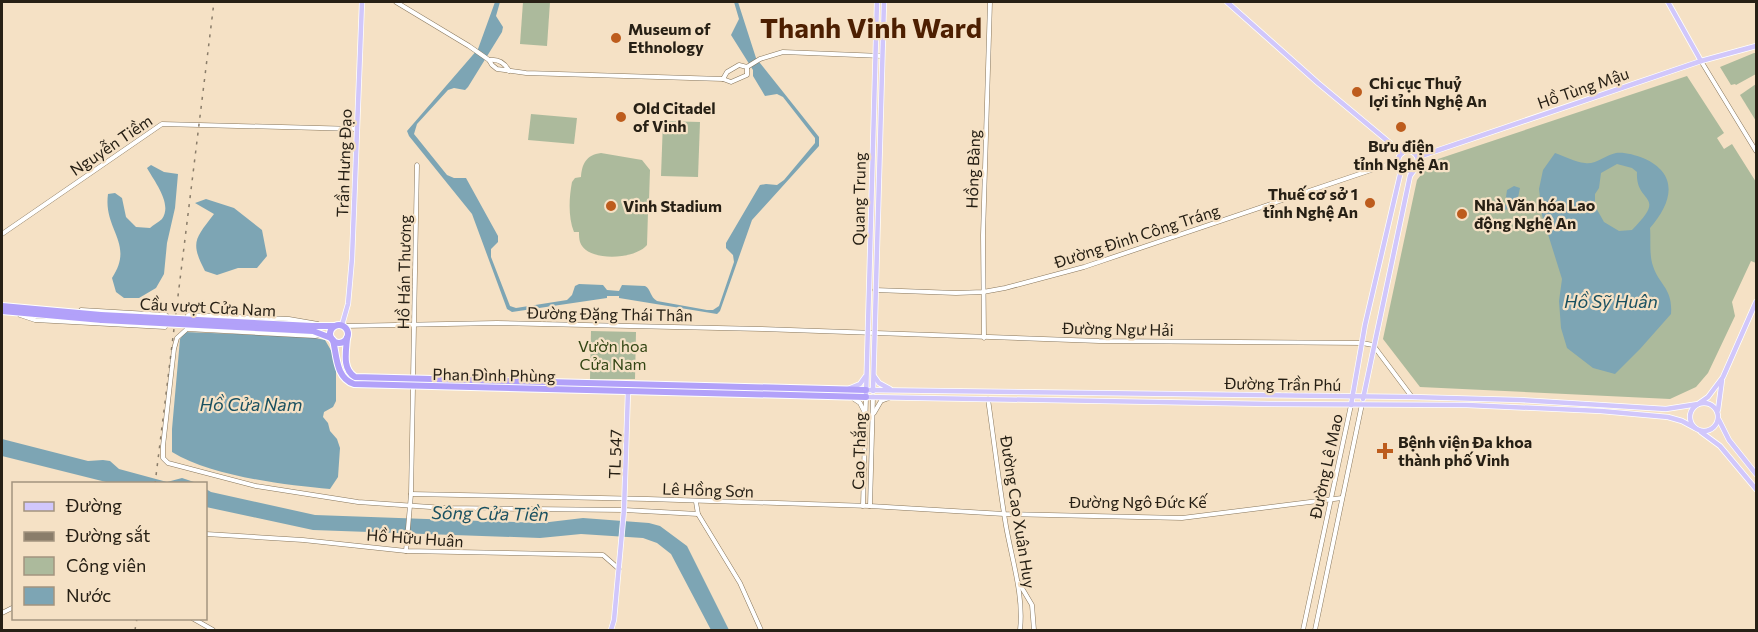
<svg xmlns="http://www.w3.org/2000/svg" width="1758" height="632" font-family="Commissioner,sans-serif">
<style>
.green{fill:#acba9c}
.water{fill:#7da5b4;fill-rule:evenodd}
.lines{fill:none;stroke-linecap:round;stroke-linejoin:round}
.minor-casing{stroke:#87765c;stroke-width:5}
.major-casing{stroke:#fff;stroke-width:6}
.highway-casing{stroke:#fff;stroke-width:8}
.minor{stroke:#fff;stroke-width:4}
.major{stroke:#d1c7fb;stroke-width:4.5}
.highway{stroke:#b2a1f9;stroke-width:6}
.rail{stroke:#8a7d6a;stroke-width:1.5;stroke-dasharray:3 6;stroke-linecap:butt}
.highway-bridge-casing{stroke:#fff;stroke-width:8;stroke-linecap:butt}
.highway-bridge{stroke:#b2a1f9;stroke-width:6}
.poi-dot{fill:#bd5c1d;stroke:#f5e1c5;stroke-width:2}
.labels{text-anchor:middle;stroke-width:4.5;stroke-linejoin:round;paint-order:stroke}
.poi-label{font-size:16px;font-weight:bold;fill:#272015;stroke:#f5e1c5;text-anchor:start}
.street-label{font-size:16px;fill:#272015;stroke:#f5e1c5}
.park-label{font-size:16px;fill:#324513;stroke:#f5e1c5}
.water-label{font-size:18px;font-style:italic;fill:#195060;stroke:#f5e1c5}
.town-label{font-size:28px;font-weight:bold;fill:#4d1f01;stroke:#f5e1c5}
</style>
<rect width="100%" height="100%" fill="#f5e1c5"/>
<!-- green -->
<g class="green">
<path d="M523 2H550L547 46 520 44Z"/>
<path d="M1754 53H1756V74L1736 85 1735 84 1731 85 1720 67Z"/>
<path d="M1687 76 1724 133 1717 138 1724 149 1732 144 1756 182V263L1751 261 1732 302 1735 316 1708 373 1696 387 1670 399 1420 387 1383 339 1417 180 1432 161Z"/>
<path d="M1756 84V121L1740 95Z"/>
<path d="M531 114 577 118 574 144 528 140Z"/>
<path d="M663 121 700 122 698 177 661 176Z"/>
<path d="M601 153 642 160 650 170 649 200H651V211L648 212 647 245C635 260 586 262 580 242 579 239 579 235 579 232H574C568 217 569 198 572 182L575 178 581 177C582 164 586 155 601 153Z"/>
<path d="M591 331 636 332 635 379H590Z"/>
</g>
<!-- water -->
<g class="water">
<path d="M495 2H500L496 16 503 27 502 32 468 87 465 90 454 88 448 90 417 124 414 134 447 175 454 178H466L498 236V242L491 249V257L510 306 516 308 567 300 572 295 575 286 579 284 603 285 607 290 619 291 622 285 645 286C651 289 650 297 657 301L707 310H713L719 306 734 262 733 255 726 248V243L760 185 766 184 777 185 784 180 815 143V138L783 97 777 94 765 96 753 76V70L731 35 739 19 734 2H738L756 58 819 137V146L752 220 720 311 717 314 619 298V296H607V298L512 312 507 309 472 214 409 136 407 131 478 49Z"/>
<path d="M1555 153C1564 156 1575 162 1585 163 1595 165 1606 155 1616 153 1624 152 1635 155 1643 158 1680 174 1672 203 1650 228 1651 239 1649 255 1653 266 1659 285 1673 288 1671 314L1640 349 1615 374 1593 368 1567 348 1561 328 1559 301 1562 279 1542 215 1539 189 1543 170ZM1617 164 1632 168 1637 172C1635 205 1669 193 1632 230L1619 231 1604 222 1595 206V194L1599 188 1601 173Z"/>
<path d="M151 165 164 172 178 174 175 208 167 243 164 274 156 288 139 298H124L116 292 112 278C135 243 103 230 108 194L115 193 122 198 126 217 136 227 150 228C153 225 159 222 162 219 173 204 154 181 147 168Z"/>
<path d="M1514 186 1520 188 1515 212H1509L1508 209 1505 210 1503 206 1511 202 1506 197 1507 190Z"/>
<path d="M206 199 234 208 262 230 267 256 257 268H238L217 275 205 271C190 242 195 239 214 214L195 203Z"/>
<path d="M185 332 310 337 325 340 336 359V401L333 407 324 412 323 417 328 423 330 431 337 439 340 448 338 477 330 489C284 485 211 476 172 452V429L180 339Z"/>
<path d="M2 439 88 461 103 460 110 461 119 469 167 482 182 478 197 483H110L2 456Z"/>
<path d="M206 489 211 492 315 515 541 523 583 518 649 523 660 526 687 546 729 630H711L671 554 657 543 643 538 581 534 540 538 313 530 206 507Z"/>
</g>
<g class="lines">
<!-- minor casing -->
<g class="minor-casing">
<g id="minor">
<path d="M396 2 469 46 489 60 492 65 497 69 526 73 723 79 731 82 747 75V67"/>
<path d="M489 60C498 59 505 63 509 71"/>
<path d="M1701 61 1756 151"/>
<path d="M723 79 727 72 739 65 747 67 760 59 783 52 882 56"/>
<path d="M2 234 162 124 357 129"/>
<path d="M875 290 956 293 983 292 1005 288 1084 267 1398 161"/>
<path d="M20 315 35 320 165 327 166 315 81 310"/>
<path d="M188 319V315L289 319 318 324"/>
<path d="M344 326 497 323 762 329 1099 341 1362 343 1373 345 1412 397"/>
<path d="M187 329 177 338 174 349 163 446V458L168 463 256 486 358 502 445 508 624 510 698 514"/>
<path d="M187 329 315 336 321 335"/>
<path d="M984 338 983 235 990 2"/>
<path d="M413 379 417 165"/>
<path d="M854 399 860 403 864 411"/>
<path d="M988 399C994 441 999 484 1006 526 1012 560 1024 596 1020 630"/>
<path d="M874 413 881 401 889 398"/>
<path d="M411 494 648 499 870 506 1004 514 1182 518 1342 498"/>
<path d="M696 502 698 514 740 583 761 630"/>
<path d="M863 506 866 397"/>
<path d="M870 506 873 397"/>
<path d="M206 534 303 540 406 551 603 555 619 569"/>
<path d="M406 551 411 494 413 387"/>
<path d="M1019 583 1032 605 1034 630"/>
<path d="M2 613 14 607"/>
<path d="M192 618 213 630"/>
<path d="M1303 630 1351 405"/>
<path d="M1315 630 1362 404"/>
</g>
</g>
<!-- major casing -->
<g class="major-casing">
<g id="major">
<path d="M877 2 866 397 1270 404 1467 405 1601 411 1668 417 1682 421 1695 428"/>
<path d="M1227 2 1318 83 1402 153"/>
<path d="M1668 2 1701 61"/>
<circle cx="1408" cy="161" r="10"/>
<path d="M1418 157 1701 61 1756 46"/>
<path d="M342 325 348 304 352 259 362 2"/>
<path d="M874 376 879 383 890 389"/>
<path d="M848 389 860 384 865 377"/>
<path d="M866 390 1412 397 1520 400 1666 409 1698 404 1708 397 1723 377 1756 302"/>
<path d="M873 391 884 2"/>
<path d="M1363 399 1410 176 1415 169"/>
<circle cx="1704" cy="417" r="14"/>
<path d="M1351 405 1365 325 1400 175 1399 166"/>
<path d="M1718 410 1722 380"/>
<path d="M1719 420 1729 440 1756 474"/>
<path d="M1701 432 1720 446 1756 489"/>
<path d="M611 630 614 620 624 510 628 391"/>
</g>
</g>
<!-- highway casing -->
<g class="highway-casing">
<g id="highway">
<path d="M2 306 101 315"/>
<path d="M2 311 102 320"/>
<circle cx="339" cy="334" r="9"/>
<path d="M312 326H334"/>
<path d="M313 331 331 338"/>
<path d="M347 338C346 352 342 369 355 377L866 390"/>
<path d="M333 340C337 357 336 378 354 384L866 397"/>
</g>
</g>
<!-- minor -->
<use href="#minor" class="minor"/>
<!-- major -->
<use href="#major" class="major"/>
<!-- highway -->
<use href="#highway" class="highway"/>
<!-- rail -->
<g class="rail">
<path d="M155 484 214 2"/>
<path d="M135 630 137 618"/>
</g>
<!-- highway-bridge casing -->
<g class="highway-bridge-casing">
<g id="highway-bridge">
<path d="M101 315 312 326"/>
<path d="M102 320 313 331"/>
</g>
</g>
<!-- highway-bridge -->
<use href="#highway-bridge" class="highway-bridge"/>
</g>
<!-- markers -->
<g class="poi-dot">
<circle cx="616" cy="38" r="6"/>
<circle cx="1357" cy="92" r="6"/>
<circle cx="621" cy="117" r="6"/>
<circle cx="1401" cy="127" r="6"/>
<circle cx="1370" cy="203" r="6"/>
<circle cx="611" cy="206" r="6"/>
<circle cx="1462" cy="214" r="6"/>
<path d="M1382 442h6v6h6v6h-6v6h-6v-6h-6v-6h6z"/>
</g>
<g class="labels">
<!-- poi labels -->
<g class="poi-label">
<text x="628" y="35">Museum of<tspan x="628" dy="18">Ethnology</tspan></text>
<text x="1369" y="89">Chi cục Thuỷ<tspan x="1369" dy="18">lợi tỉnh Nghệ An</tspan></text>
<text x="633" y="114">Old Citadel<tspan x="633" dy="18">of Vinh</tspan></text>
<text x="1401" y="152" text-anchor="middle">Bưu điện<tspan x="1401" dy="18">tỉnh Nghệ An</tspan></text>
<text x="1358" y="200" text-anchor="end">Thuế cơ sở 1<tspan x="1358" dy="18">tỉnh Nghệ An</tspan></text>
<text x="1474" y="211">Nhà Văn hóa Lao<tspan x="1474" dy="18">động Nghệ An</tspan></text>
<text x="623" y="212">Vinh Stadium</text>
<text x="1398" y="448">Bệnh viện Đa khoa<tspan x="1398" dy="18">thành phố Vinh</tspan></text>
</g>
<!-- street labels -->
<g class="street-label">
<text transform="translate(1583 88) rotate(-19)" y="6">Hồ Tùng Mậu</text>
<text transform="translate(111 145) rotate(-34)" y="6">Nguyễn Tiềm</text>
<text transform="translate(344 163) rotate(-88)" y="6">Trần Hưng Đạo</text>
<text transform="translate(973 169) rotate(-88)" y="6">Hồng Bàng</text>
<text transform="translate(859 199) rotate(-89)" y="6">Quang Trung</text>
<text transform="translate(1137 236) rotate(-18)" y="6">Đường Đinh Công Tráng</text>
<text transform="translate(404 272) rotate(-89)" y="6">Hồ Hán Thương</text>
<text transform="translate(208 307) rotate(3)" y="6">Cầu vượt Cửa Nam</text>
<text transform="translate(610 314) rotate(1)" y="6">Đường Đặng Thái Thân</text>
<text transform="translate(1118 329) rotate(1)" y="6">Đường Ngư Hải</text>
<text transform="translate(494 375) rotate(1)" y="6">Phan Đình Phùng</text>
<text transform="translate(1283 384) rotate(1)" y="6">Đường Trần Phú</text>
<text transform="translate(859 451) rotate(-88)" y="6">Cao Thắng</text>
<text transform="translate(615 454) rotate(-88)" y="6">TL 547</text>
<text transform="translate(1326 466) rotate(-78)" y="6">Đường Lê Mao</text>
<text transform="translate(708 490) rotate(2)" y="6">Lê Hồng Sơn</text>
<text x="1138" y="508">Đường Ngô Đức Kế</text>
<text transform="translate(1018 512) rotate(81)" y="6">Đường Cao Xuân Huy</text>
<text transform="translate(415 538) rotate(4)" y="6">Hồ Hữu Huân</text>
</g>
<!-- park labels -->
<g class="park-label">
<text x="613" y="352">Vườn hoa<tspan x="613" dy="18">Cửa Nam</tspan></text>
</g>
<!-- water labels -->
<g class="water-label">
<text x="1611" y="308">Hồ Sỹ Huân</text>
<text x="251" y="411">Hồ Cửa Nam</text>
<text transform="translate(490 514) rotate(1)" y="6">Sông Cửa Tiền</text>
</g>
<!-- town labels -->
<g class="town-label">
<text x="871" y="38">Thanh Vinh Ward</text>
</g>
</g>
<!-- border -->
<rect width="1758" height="632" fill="none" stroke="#272015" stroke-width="6"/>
<!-- legend -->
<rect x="12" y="482" width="195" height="138" fill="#f5e1c5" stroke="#a3947f" stroke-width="1.5"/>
<rect x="24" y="502" width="30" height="9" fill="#d1c7fb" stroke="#a3947f" stroke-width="1.5"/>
<text x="66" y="512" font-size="18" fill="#272015">Đường</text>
<rect x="24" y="532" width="30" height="9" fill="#8a7d6a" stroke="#a3947f" stroke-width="1.5"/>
<text x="66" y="542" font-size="18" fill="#272015">Đường sắt</text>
<rect x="24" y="557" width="30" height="18" fill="#acba9c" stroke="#a3947f" stroke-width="1.5"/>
<text x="66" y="572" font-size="18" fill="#272015">Công viên</text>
<rect x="24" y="587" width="30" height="18" fill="#7da5b4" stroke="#a3947f" stroke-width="1.5"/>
<text x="66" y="602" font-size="18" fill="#272015">Nước</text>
</svg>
